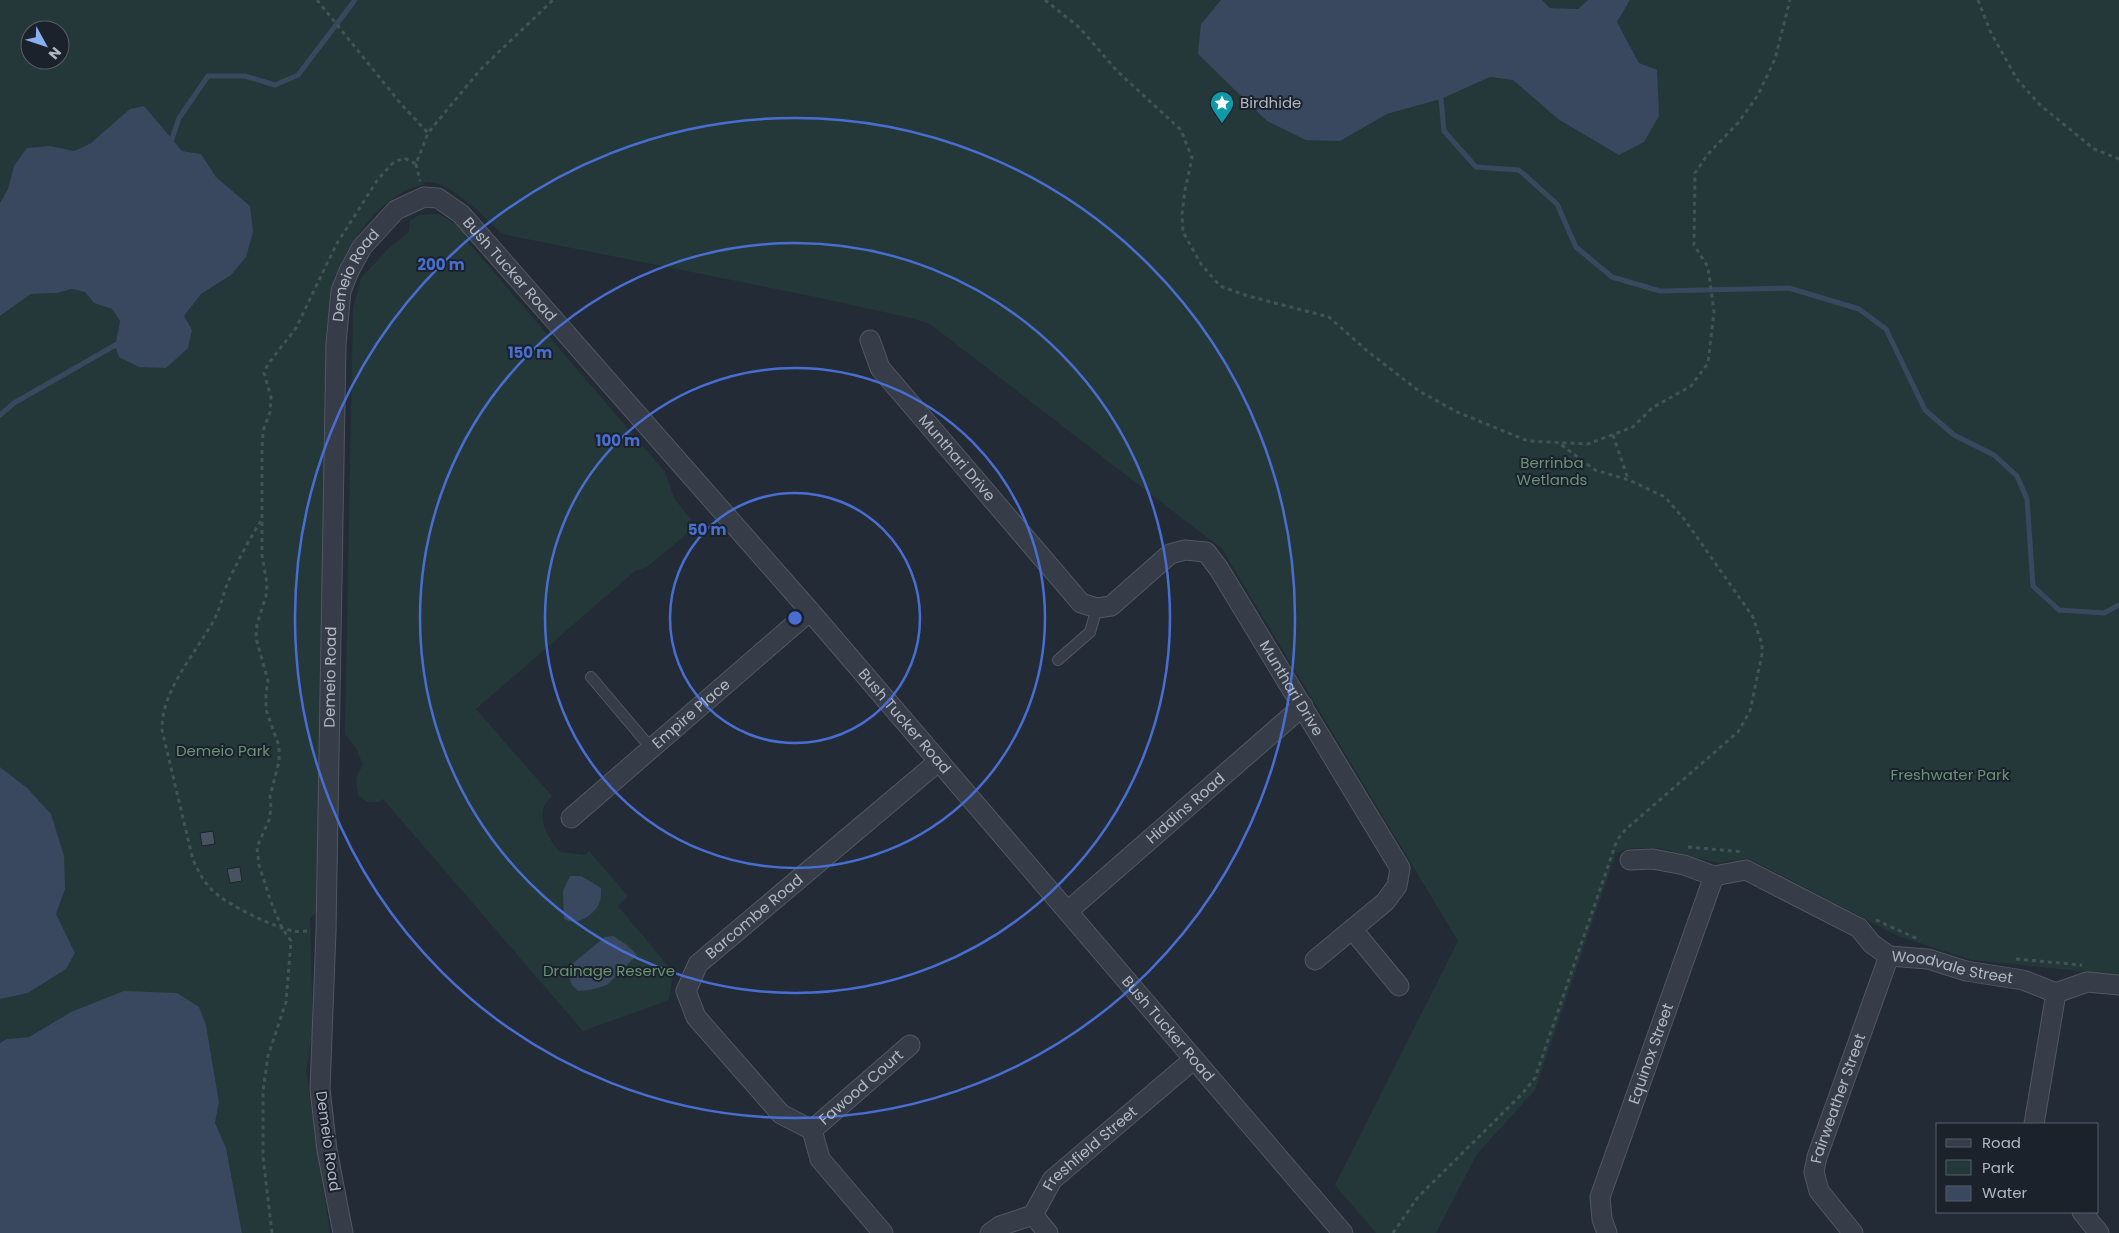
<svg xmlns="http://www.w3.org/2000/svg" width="2119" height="1233" font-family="Poppins,sans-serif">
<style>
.green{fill:#253839;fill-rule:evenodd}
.water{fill:#39485f}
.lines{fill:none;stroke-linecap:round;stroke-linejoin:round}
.stream{stroke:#39485f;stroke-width:5}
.building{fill:#495261;stroke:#1d242e}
.lane-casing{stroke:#515862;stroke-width:12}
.street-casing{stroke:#515862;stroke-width:21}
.path{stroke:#425355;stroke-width:3;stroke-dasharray:4 4;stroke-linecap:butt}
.lane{stroke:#363d48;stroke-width:10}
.street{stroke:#363d48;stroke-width:19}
.ring{fill:none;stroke:#496ed2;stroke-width:2.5}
.labels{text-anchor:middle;stroke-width:4;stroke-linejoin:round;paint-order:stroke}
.poi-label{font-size:15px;fill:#b1b8c4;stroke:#1b222c;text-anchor:start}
.street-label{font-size:15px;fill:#b1b8c4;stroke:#1b222c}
.park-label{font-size:15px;fill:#6a9374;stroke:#1b222c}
.centre{fill:#496ed2;stroke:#1b222c;stroke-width:2.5}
.ring-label{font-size:15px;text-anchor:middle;font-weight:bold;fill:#496ed2;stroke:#1b222c;stroke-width:4;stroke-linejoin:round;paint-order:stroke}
</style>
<rect width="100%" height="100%" fill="#232b37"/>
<!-- green -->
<g class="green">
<path d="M0 0H1221L1201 24 1340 141 1387 114 1441 99 1490 77 1513 80 1558 119 1639 63 1617 22 1630 0H2119V975L1972 960 1898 936 1748 858 1718 863 1659 848H1631L1616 853 1535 1090 1477 1154 1436 1233H1376L1335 1185 1458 941 1222 549 930 324 911 318 811 296 502 234C487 220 450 181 428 182 425 182 420 185 417 186 379 199 352 238 336 274 333 281 333 289 331 296L318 910 310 919 313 1029 306 1071 330 1233H242L226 1148 215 1123 219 1102 206 1025 199 1007 71 1012 29 1037 7 1039 0 1043V999L28 993 66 969 75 953 55 914 65 889 26 787 0 767V316L31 294 57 293 72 289 85 292 94 303 112 309 120 321 115 346 192 330 184 316 201 294 231 275 250 206 216 177 201 154 182 151 162 130H108L91 143 74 151 50 147 14 166 8 189 0 203ZM30 30H60V60H30Z"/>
<path d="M1542 0H1588L1578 9 1550 8Z"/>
<path d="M439 214 463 228 468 242 665 472 674 498 696 526 647 567 635 571 476 709 552 796C549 799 546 803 544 806 538 822 550 841 560 852L585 855 589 851 628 896 618 906 673 972 669 1000 583 1031 383 799 379 802H367L358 795 356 777 363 765 356 748 345 734 353 309 361 278 389 248 409 232 410 221 419 215Z"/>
</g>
<!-- water -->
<g class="water">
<path d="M1221 0H1542L1550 8 1578 9 1588 0H1630L1617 22 1639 63 1657 70 1659 116 1644 142 1619 155 1558 119 1513 80 1490 77 1441 99 1387 114 1340 141 1306 140 1267 121 1198 54 1201 24Z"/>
<path d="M144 106 182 151 201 154 216 177 250 206 253 232 246 257 231 275 201 294 184 316 192 330 188 348 166 368 139 367 119 357 115 346 120 321 112 309 94 303 85 292 72 289 57 293 31 294 0 316V203L8 189 14 166 27 148 50 146 74 151 91 143 130 109Z"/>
<path d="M0 767 26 787 51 814 64 856 65 889 56 914 75 953 66 969 28 993 0 999Z"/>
<path d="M570 876H581L601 888C601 892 601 897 600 901 596 914 577 927 564 919L563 891Z"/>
<path d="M613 936 627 945 637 955 607 985 590 990 578 991 572 985 567 972 572 964 605 937Z"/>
<path d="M124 991 177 993 199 1007 206 1025 219 1102 215 1123 226 1148 242 1233H0V1043L7 1039 29 1037 71 1012Z"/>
</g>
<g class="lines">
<!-- stream -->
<g class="stream">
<path d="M1441 99 1444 131 1476 167 1519 170 1557 204 1576 247 1612 277 1660 291 1789 288 1859 309 1886 329 1925 410 1954 435 1994 455 2017 476 2027 499 2033 586 2059 610 2104 613 2119 605"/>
<path d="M170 145 179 118 208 76H245L275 85 298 75 355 0"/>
<path d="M0 415 14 403 119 343"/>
</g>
</g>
<!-- building -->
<g class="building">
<path d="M213 831 215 844 202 846 200 833Z"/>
<path d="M240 867 242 881 230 883 227 869Z"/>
</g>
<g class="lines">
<!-- lane casing -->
<g class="lane-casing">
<g id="lane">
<path d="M1058 660 1090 632 1097 608"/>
<path d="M591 677 651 748"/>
</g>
</g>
<!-- street casing -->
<g class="street-casing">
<g id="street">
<path id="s1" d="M870 340 880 368 1081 603 1097 608 1111 606 1170 554 1185 550 1206 552 1219 569 1400 868 1397 886 1385 902 1315 960"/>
<path id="s2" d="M571 818 810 611"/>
<path id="s3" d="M1630 860 1653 859 1684 865 1714 876 1746 870 1859 928 1872 944 1889 956 1928 959 1966 971 2023 980 2056 993 2087 982 2119 985"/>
<path id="s4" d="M1068 911 1303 706"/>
<path d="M1352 929 1399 986"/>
<path d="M2034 1124 2056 993"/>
<path id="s5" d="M812 1130 910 1045"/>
<path d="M2082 1212 2099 1233"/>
<path d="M1033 1215 1048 1233"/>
<path id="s6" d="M343 1233 327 1150 320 1089 326 931 336 344 341 291 349 271 362 247 396 210 424 197 438 198 461 214 810 611 1343 1233"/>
<path id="s7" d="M883 1233 820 1159 812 1130 781 1114 696 1017 686 991 698 964 939 761"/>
<path id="s8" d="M990 1233 1000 1226 1033 1215 1052 1180 1193 1060"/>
<path id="s9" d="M1607 1233 1602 1219 1600 1197 1714 876"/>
<path id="s10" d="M1853 1233 1819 1191 1814 1172 1817 1157 1889 956"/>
</g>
</g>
<!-- path -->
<g class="path">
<path d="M317 0 401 104 428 133"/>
<path d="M1045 0 1080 28 1117 71 1181 130 1192 158 1185 190 1182 214 1183 232 1201 264 1220 286 1248 296 1329 317 1366 350 1419 391 1457 412 1528 441 1588 444 1633 427 1652 408 1691 386 1708 363 1714 312 1708 267 1694 245 1695 173 1708 154 1738 123 1758 95 1775 59 1790 0"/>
<path d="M1978 0 1991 33 2017 79 2039 104 2094 149 2119 159"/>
<path d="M416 164 420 181"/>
<path d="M1613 435 1628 479"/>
<path d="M261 521C248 541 238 561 228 582 223 594 221 606 215 618 197 652 161 690 162 730L193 860C198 870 203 881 211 889 225 904 275 928 294 931 299 932 305 931 310 931"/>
<path d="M1688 847 1744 852"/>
<path d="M1876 920 1920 940"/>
<path d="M2016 959 2082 965"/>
<path d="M272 1233 263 1157V1091L268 1056 286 1002 291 941 282 928 271 902 259 865 257 847 269 820 271 808 270 796 279 762V746L266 710V693L268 681 256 638 257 624 266 596 267 584 262 555V450L263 431 270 412 271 397 264 373 268 364 296 328 336 245 378 179 393 163 404 158 416 164 428 133 480 70 553 0"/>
<path d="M1393 1233 1418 1197 1522 1094 1535 1078 1617 840 1625 830 1738 732 1750 711 1762 654V644L1753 617 1685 520 1665 497 1629 480 1595 470 1559 443"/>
</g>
<!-- lane -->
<use href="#lane" class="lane"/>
<!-- street -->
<use href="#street" class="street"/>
</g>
<!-- distance rings -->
<g class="ring">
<circle cx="795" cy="618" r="125"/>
<circle cx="795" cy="618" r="250"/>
<circle cx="795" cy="618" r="375"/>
<circle cx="795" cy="618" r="500"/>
</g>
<!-- icons -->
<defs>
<g id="sight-pin" transform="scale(1.25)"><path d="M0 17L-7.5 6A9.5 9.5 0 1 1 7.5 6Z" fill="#0f9aa8" stroke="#1b222c"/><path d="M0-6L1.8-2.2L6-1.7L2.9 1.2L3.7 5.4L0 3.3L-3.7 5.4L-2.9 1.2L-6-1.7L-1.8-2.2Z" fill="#fff"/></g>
</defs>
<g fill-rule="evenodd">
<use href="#sight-pin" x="1222" y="103"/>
</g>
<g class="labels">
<!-- poi labels -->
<g class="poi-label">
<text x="1240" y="108">Birdhide</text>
</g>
<!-- street labels -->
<g class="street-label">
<text dy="5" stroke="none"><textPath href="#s6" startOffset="1190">Bush Tucker Road</textPath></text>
<text dy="5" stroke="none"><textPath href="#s6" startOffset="964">Demeio Road</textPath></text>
<text dy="5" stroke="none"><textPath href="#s1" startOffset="148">Munthari Drive</textPath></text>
<text dy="5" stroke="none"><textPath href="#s6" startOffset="558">Demeio Road</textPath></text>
<text dy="5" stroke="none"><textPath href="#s1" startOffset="646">Munthari Drive</textPath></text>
<text dy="5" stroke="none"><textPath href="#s2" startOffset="159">Empire Place</textPath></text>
<text dy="5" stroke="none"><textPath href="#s6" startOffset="1790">Bush Tucker Road</textPath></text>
<text dy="5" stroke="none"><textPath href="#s4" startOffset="156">Hiddins Road</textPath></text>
<text dy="5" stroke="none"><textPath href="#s7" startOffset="422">Barcombe Road</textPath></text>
<text dy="5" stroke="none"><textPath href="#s3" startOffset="352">Woodvale Street</textPath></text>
<text dy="5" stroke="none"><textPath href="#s6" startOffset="2195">Bush Tucker Road</textPath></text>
<text dy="5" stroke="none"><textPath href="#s9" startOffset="189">Equinox Street</textPath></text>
<text dy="5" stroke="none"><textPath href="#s5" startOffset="65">Fawood Court</textPath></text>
<text dy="5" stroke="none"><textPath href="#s10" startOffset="151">Fairweather Street</textPath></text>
<text transform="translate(328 1141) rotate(82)" y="5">Demeio Road</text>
<text dy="5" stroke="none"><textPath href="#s8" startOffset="136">Freshfield Street</textPath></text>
</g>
<!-- park labels -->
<g class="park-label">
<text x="1552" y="468">Berrinba<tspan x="1552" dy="17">Wetlands</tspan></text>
<text x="223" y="756">Demeio Park</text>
<text x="1950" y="780">Freshwater Park</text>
<text x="609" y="976">Drainage Reserve</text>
</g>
</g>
<circle cx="795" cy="618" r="8" class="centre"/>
<g class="ring-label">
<text x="441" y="270">200 m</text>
<text x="530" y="358">150 m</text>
<text x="618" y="446">100 m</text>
<text x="707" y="535">50 m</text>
</g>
<!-- legend -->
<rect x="1936" y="1123" width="162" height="90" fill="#1b222c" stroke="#575e69"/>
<rect x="1946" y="1139" width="25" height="8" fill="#363d48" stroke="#575e69"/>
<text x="1982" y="1148" font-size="15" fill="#b1b8c4">Road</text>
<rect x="1946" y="1160" width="25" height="15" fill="#253839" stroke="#575e69"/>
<text x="1982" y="1173" font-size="15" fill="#b1b8c4">Park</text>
<rect x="1946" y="1186" width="25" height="15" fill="#39485f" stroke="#575e69"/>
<text x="1982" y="1198" font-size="15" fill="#b1b8c4">Water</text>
<!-- north arrow -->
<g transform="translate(45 45) rotate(130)"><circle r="24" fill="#1b222c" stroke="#575e69"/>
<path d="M0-4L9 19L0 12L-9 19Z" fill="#8bb0ef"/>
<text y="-8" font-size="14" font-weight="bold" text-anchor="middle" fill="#b1b8c4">N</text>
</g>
</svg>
